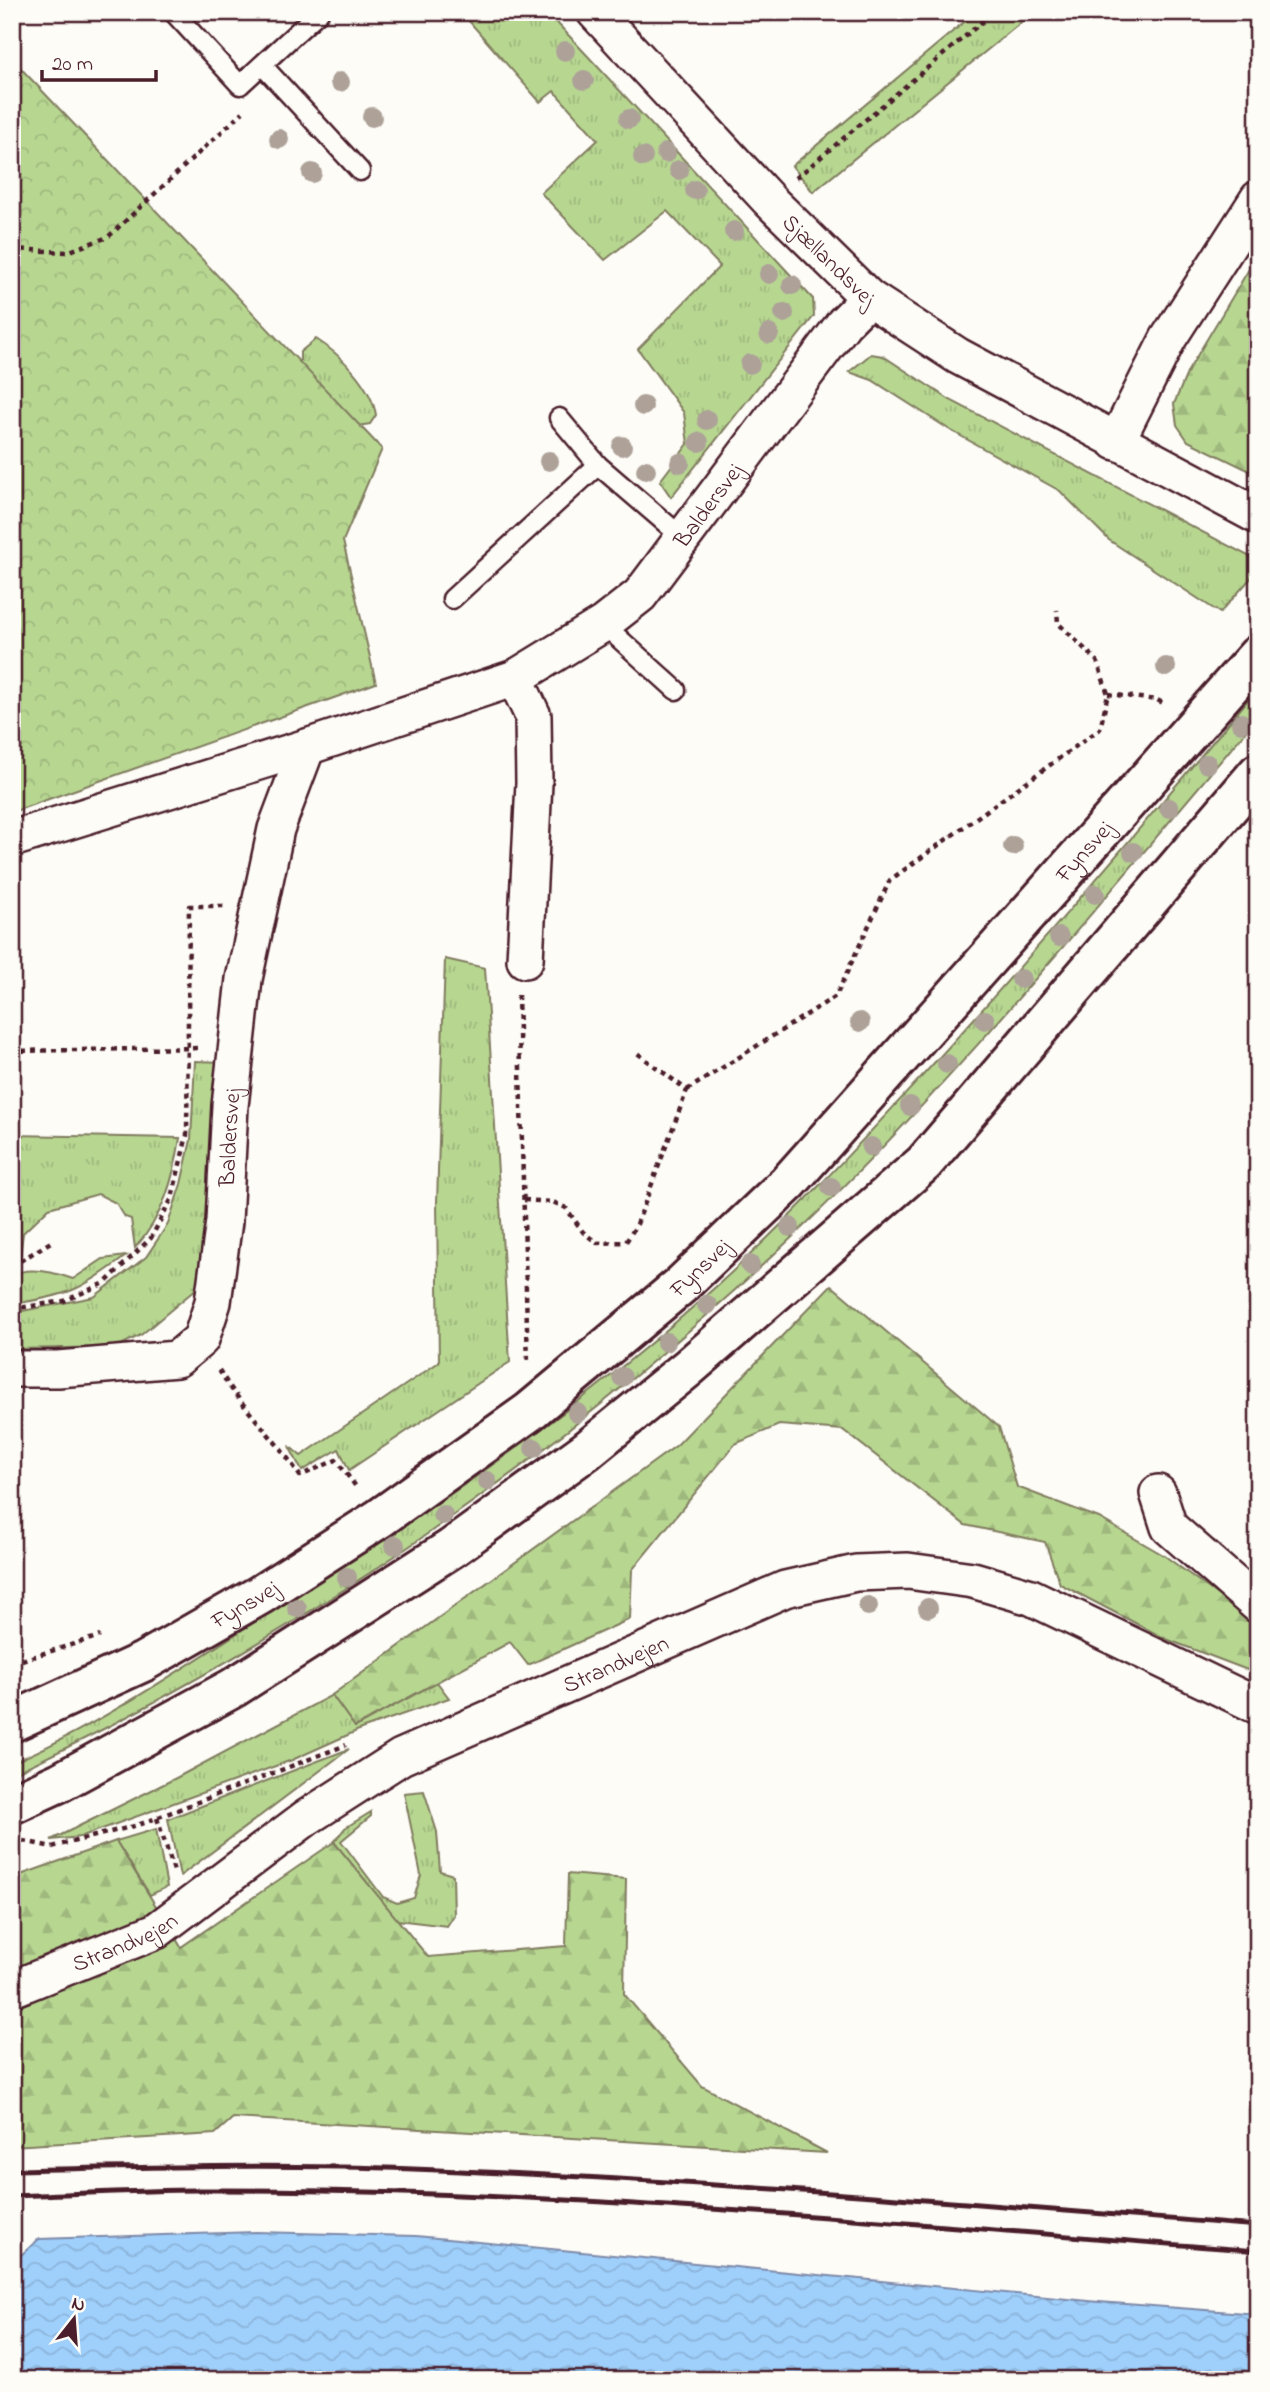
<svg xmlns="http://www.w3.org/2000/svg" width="1270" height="2392" font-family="'Indie Flower',sans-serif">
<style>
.grass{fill:url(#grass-tufts);stroke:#807b5e;stroke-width:2}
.forest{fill:url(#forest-firs);stroke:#807b5e;stroke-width:2}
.park{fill:url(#park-crowns);stroke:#807b5e;stroke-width:2}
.water{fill:url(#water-waves);stroke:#7d89a8;stroke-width:2}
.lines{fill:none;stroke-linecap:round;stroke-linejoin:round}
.lane-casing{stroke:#4a1f2b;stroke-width:23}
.street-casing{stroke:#4a1f2b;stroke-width:40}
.secondary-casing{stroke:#4a1f2b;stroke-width:44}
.path{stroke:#4a1f2b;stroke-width:4.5;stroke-dasharray:5 5;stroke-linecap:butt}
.lane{stroke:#fdfcf7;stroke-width:18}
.street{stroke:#fdfcf7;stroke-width:35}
.secondary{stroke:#fdfcf7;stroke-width:38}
.rail{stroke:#4a1f2b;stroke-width:5}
.tree{fill:#ada198}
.labels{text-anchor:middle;stroke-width:5;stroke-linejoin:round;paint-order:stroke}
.street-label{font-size:23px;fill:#4a1f2b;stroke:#fdfcf7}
</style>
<defs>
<pattern id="grass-tufts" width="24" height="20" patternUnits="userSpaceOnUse" patternTransform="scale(1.75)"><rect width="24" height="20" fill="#b7d791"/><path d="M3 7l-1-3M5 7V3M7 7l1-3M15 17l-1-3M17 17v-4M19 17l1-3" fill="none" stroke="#9fb87d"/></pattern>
<pattern id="forest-firs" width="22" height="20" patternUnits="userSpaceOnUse" patternTransform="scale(1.75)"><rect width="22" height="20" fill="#b7d791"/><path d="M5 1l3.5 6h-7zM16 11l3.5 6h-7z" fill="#9fb87d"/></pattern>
<pattern id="park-crowns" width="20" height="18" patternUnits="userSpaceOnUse" patternTransform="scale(1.75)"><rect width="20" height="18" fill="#b7d791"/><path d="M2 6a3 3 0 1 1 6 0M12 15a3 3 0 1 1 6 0" fill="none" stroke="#9fb87d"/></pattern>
<pattern id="water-waves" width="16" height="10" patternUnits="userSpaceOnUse" patternTransform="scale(1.75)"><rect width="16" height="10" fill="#9fd0fc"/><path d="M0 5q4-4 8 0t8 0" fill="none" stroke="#8ab2d8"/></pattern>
</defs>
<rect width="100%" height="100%" fill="#fdfcf7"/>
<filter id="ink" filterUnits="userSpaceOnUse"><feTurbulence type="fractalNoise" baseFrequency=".0143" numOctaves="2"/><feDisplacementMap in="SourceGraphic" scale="14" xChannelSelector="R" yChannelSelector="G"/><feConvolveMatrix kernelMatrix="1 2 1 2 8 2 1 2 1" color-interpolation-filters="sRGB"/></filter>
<g filter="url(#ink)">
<!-- grass -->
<g class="grass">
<path d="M461 12H547L813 299 814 316 671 497 660 481 688 444 684 413 638 349 720 266 667 211 605 260 541 193 598 140 554 91 540 102Z"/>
<path d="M976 12H1034L813 192 792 166Z"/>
<path d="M316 339C340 354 371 385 376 415L370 424 358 426 300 366V352Z"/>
<path d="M871 354 883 356 950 400 1258 561V570L1220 613 1109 540 1060 491 950 430 872 380 849 372Z"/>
<path d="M1258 688V717C1101 901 948 1093 770 1258 546 1466 289 1644 12 1774V1763C106 1722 191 1662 278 1607 433 1510 585 1406 721 1282 793 1216 859 1144 925 1073 1039 948 1149 818 1258 688Z"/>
<path d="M445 959 485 968 510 1362 349 1470 339 1449 302 1471 289 1446 301 1456 439 1362 437 1202Z"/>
<path d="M195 1061 223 1062 203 1283 141 1335 117 1347 12 1349V1313L94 1297 146 1257 168 1224 181 1184 191 1140Z"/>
<path d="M12 1135 180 1138C174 1178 163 1217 135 1248L131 1219 125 1217 116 1203 98 1194 49 1208 23 1233 20 1257 12 1261Z"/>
<path d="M126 1256C82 1290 67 1296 12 1304V1275C29 1266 56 1273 73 1279L103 1259Z"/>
<path d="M437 1682 449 1698 361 1729 292 1760 80 1837 51 1840 176 1778 332 1695 355 1727Z"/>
<path d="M349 1749 180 1876 168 1819Z"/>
<path d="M424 1791 437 1832 440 1871 453 1875 454 1915 447 1926 397 1920 334 1842 345 1828 371 1812V1816L341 1841 383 1897 397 1903 414 1898 421 1875 404 1793Z"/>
<path d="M156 1829 167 1887 150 1895 116 1841Z"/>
</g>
<!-- forest -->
<g class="forest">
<path d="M1258 254V475L1188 441 1177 425 1174 404 1188 371Z"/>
<path d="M831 1285 999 1427 1017 1487 1099 1518 1165 1556 1258 1625V1674L1166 1639 1060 1584 1045 1542 965 1525 843 1430 779 1425 735 1444 632 1570 630 1619 528 1665 510 1642 355 1727 332 1695 677 1445Z"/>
<path d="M116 1841 181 1947 334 1842 428 1957 566 1946 568 1874 626 1879 624 1994 702 2086 827 2153 233 2118 215 2134 12 2146V1878Z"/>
</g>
<!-- park -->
<path class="park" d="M12 59 382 449 343 541 376 683 12 812Z"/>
<!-- water -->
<path class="water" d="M256 2232 416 2236 1099 2302 1258 2314V2380H12V2263L39 2239Z"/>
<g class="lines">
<!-- lane casing -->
<g class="lane-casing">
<g id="lane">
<path d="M173 12 240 85 319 12"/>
<path d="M262 65 360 171"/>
<path d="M559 418 598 465 683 538"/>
<path d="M452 599 598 465"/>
<path d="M603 624 676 690"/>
</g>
</g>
<!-- street casing -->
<g class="street-casing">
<g id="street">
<path id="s1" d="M595 12 769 200 869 298 958 356 1258 516"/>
<path d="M1116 442 1168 339 1258 199"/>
<path d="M515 678 533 716 534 783 525 960"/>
<path id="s2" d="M12 839 307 747 515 678 603 624 640 595 844 323 869 298"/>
<path id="s3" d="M12 1369H58L177 1359 201 1339 213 1302 224 1221 230 1106 244 979 276 829 307 747"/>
<path d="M1158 1493 1169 1527 1258 1605"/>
<path id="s4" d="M12 1989 156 1931 306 1818 401 1757 785 1589 856 1573 908 1571 973 1580 1031 1597 1258 1706"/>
</g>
</g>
<!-- secondary casing -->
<g class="secondary-casing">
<g id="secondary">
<path id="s5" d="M12 1722 143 1662 260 1595 380 1518 529 1412 680 1286 788 1183 1258 655"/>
<path d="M12 1804 60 1782 233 1688 452 1548 586 1451 688 1368 924 1163 1258 773"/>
</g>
</g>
<!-- path -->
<g class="path">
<path d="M980 12 986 19"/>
<path d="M796 178 994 12"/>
<path d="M12 249 67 252 108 237 243 112"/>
<path d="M1108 694 1157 700 1165 704"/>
<path d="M518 995 528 1364"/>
<path d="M12 1051 201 1048"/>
<path d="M687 1090 836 996 890 880 1100 729 1108 694 1097 661 1058 623 1057 610"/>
<path d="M524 1200 553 1202 566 1208 583 1232 597 1243 626 1242 637 1224 687 1090 637 1053"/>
<path d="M12 1266 54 1240"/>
<path d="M12 1309 64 1301 105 1283 151 1238 172 1198 187 1135 189 906H224"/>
<path d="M219 1370C242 1409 276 1438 300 1476L336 1460 357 1488"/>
<path d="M12 1663 100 1636"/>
<path d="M157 1818 175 1874"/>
<path d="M23 1841 52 1847 138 1825 346 1745"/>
</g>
<!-- lane -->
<use href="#lane" class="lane"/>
<!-- street -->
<use href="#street" class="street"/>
<!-- secondary -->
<use href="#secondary" class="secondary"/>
<!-- rail -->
<g class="rail">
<path d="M12 2170C146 2167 280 2164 413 2169 695 2180 976 2204 1258 2226"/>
<path d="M12 2196C75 2194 138 2190 200 2190 553 2189 906 2224 1258 2251"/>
</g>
</g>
<!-- trees -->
<g class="tree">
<circle cx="565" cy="51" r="10"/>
<circle cx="584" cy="80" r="10"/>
<circle cx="340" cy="82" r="10"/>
<circle cx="372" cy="117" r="10"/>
<circle cx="629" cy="119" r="10"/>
<circle cx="279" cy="139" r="10"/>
<circle cx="666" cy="153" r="10"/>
<circle cx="643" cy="157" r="10"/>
<circle cx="679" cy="170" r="10"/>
<circle cx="312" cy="173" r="10"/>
<circle cx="695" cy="190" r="10"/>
<circle cx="734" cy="231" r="10"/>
<circle cx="769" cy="274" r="10"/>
<circle cx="792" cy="285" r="10"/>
<circle cx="784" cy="313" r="10"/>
<circle cx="769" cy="334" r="10"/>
<circle cx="750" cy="364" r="10"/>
<circle cx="643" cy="406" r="10"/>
<circle cx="707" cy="420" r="10"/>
<circle cx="699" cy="442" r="10"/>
<circle cx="622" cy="446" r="10"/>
<circle cx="549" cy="461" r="10"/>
<circle cx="680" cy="463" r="10"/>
<circle cx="646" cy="470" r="10"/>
<circle cx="1166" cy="667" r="10"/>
<circle cx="1241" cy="723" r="10"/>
<circle cx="1207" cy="764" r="10"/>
<circle cx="1169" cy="808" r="10"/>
<circle cx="1013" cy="846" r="10"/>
<circle cx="1133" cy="852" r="10"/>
<circle cx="1095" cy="894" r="10"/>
<circle cx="1059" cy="937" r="10"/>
<circle cx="1021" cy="979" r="10"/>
<circle cx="985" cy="1020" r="10"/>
<circle cx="860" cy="1022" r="10"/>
<circle cx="947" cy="1064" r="10"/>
<circle cx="910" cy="1106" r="10"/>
<circle cx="871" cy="1147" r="10"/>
<circle cx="831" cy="1187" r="10"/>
<circle cx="790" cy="1227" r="10"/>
<circle cx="750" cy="1265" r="10"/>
<circle cx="707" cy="1305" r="10"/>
<circle cx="666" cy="1342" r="10"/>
<circle cx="622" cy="1377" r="10"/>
<circle cx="577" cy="1413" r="10"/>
<circle cx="534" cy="1448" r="10"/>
<circle cx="487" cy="1481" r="10"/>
<circle cx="443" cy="1515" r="10"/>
<circle cx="395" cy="1545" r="10"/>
<circle cx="347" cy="1577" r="10"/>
<circle cx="868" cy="1606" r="10"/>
<circle cx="297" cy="1608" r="10"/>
<circle cx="928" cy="1608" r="10"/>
</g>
</g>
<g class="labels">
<!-- street labels -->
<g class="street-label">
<text dy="8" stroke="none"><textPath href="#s1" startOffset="341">Sjællandsvej</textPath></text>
<text dy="8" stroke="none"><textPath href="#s2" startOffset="791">Baldersvej</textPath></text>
<text dy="8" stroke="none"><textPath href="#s5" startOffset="1395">Fynsvej</textPath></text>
<text dy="8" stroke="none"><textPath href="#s3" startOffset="401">Baldersvej</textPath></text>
<text dy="8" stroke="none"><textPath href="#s5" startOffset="828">Fynsvej</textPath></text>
<text dy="8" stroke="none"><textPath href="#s5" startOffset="261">Fynsvej</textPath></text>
<text dy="8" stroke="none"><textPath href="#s4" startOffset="690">Strandvejen</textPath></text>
<text dy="8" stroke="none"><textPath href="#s4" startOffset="122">Strandvejen</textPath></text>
</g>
</g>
<!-- margin -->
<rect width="1270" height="2392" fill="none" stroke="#fdfcf7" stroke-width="42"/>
<rect x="21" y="21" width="1228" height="2350" fill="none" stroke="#4a1f2b" stroke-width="2.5" filter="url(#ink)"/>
<!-- north arrow -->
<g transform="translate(74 2319) rotate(17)" stroke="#fdfcf7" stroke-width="5" paint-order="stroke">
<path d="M0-5L12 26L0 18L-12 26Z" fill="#4a1f2b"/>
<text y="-10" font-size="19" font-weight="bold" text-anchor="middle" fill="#4a1f2b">N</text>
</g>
<!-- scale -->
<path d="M42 70v10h114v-10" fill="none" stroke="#4a1f2b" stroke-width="3.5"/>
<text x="52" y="70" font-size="21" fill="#4a1f2b" stroke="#fdfcf7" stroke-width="5" paint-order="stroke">20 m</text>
</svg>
